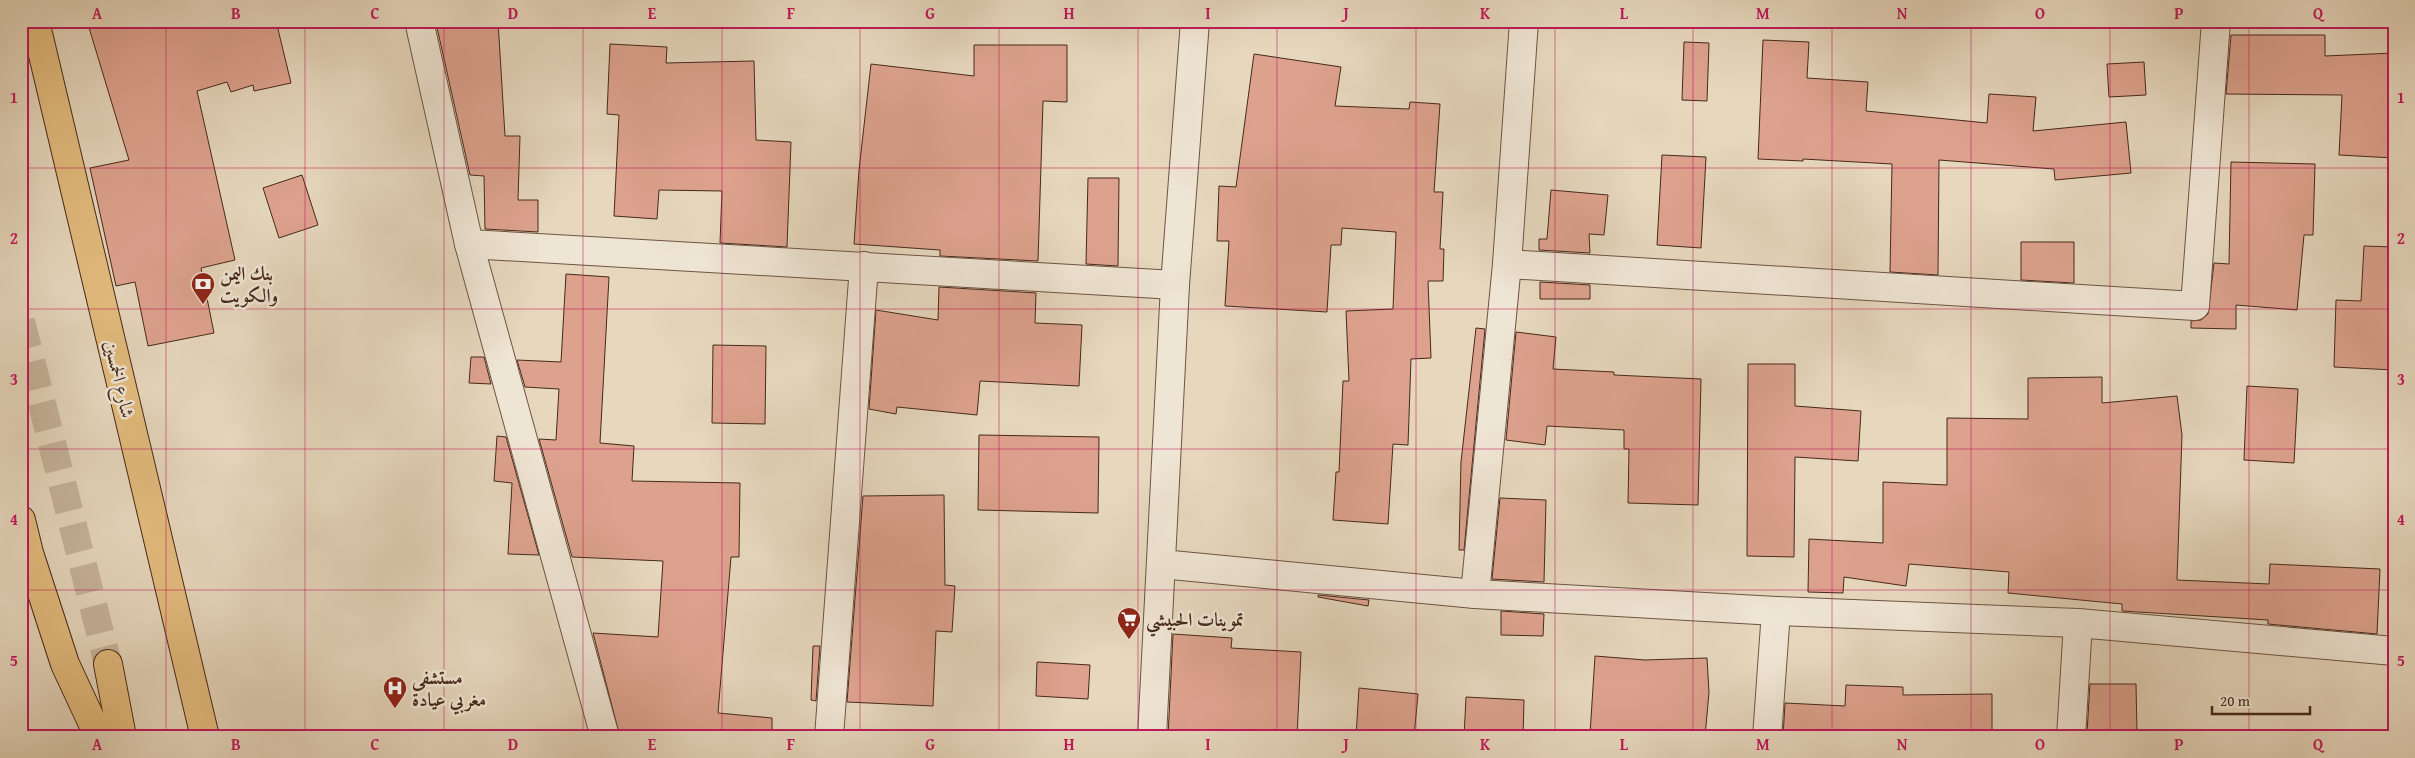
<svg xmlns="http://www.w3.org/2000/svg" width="2415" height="758" font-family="'Gentium Book Plus',Amiri,serif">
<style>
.building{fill:#dda28e;stroke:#46291a}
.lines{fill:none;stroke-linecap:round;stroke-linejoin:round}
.primary-tunnel{stroke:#c6b49c;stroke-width:28;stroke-dasharray:28 14;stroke-linecap:butt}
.minor-casing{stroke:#6e5443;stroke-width:30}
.primary-casing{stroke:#46291a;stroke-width:30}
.minor{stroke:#efe5d4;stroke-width:28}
.primary{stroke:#e3bc7e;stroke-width:28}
.grid{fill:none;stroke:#c2185b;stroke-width:1;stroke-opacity:0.55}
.labels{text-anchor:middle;stroke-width:5;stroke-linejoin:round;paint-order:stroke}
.poi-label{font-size:19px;font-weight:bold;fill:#46291a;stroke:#efe5d4;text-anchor:start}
.street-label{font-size:19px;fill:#46291a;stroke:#efe5d4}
.neatline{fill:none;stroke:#c2185b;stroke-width:2}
.grid-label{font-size:16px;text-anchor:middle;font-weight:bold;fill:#c2185b}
</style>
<rect width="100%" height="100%" fill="#e6d7bd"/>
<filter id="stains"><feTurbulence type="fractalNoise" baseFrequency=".004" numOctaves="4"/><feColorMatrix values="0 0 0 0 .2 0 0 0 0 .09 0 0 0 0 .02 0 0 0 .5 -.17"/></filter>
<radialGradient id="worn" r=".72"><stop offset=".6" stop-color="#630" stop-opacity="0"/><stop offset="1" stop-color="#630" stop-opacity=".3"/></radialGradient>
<!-- building -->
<g class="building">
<path d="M87 21H276L291 83 254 91 253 85 231 92 227 82 197 91 235 260 201 268 214 333 148 346 135 282 116 286 90 168 129 160Z"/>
<path d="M498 21 505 136H520L518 200H538V232L485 229 484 176 470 175 436 23Z"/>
<path d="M2231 35H2325V56L2394 53V158L2339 155 2342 95 2226 94Z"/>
<path d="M1763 40 1809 42 1807 78 1868 82 1866 111 1987 123 1989 94 2036 97 2033 131 2126 122 2131 173 2055 180 2054 169 1939 160 1938 275 1890 272 1892 164 1803 159V161L1758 159Z"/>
<path d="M1684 42 1709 43 1707 101 1682 100Z"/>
<path d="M610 44 667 47 666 63 754 61 756 140 791 142 787 247 720 243 722 191 659 190 657 219 614 216 619 115 607 114Z"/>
<path d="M974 45H1067V102L1043 101 1038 261 940 256V250L854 244 859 170 871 64 974 76Z"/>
<path d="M1254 54 1341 67 1335 106 1409 109 1410 102 1440 104 1434 192H1443L1440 249H1444L1443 281H1428L1431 358 1411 359 1408 445 1393 444 1388 524 1333 520 1336 472H1339L1343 381H1349L1346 311 1393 309 1396 232 1342 228 1341 245H1331L1327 312 1225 306 1229 241H1217L1219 186 1236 187Z"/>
<path d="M2144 62 2146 95 2109 97 2107 64Z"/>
<path d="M1662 155 1706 157 1701 248 1657 245Z"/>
<path d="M2231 162 2315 164 2313 235H2304L2297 310 2236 305V329L2191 328V321L2201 320 2208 314 2214 263 2229 264Z"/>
<path d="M302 175 318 225 279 238 263 188Z"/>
<path d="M1088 178H1119L1118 266 1086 264Z"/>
<path d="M1551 190 1608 195 1604 235 1589 234 1590 253 1539 250V239H1547Z"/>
<path d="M2021 242H2074V283L2021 280Z"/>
<path d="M2364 246 2394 247V370L2334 367 2336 300 2361 301Z"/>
<path d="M566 274 609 277 600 443 634 446 632 481 740 483 739 557H731L718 713 772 718V737H620L593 633 658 637 663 561 572 557 539 439 556 440 559 389 525 387 517 360 561 362Z"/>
<path d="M1540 282 1590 285V299H1540Z"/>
<path d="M939 287 1036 293 1035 323 1082 325 1079 386 980 381 977 415 897 407 896 414 869 409 876 310 938 320Z"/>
<path d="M1476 328 1485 329 1464 550H1459L1461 462Z"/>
<path d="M1516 332 1556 337 1553 369 1614 372V375L1701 379 1698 505 1628 503 1629 449H1624V430L1547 426 1545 445 1506 440Z"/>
<path d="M713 345 766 346 765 424 712 423Z"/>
<path d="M471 357H484L491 384 469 383Z"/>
<path d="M1748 364H1795V406L1861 411 1858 461 1795 457 1794 557 1747 556Z"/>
<path d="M2102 377V403L2177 396 2182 435 2177 580 2269 584 2270 564 2380 569 2377 634 2268 624V620L2122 611V604L2008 593 2009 572 1909 564 1906 586 1844 577 1843 593 1808 592 1809 539 1883 543V482L1947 485V418L2028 419V378Z"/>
<path d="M2247 386 2298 389 2294 463 2244 460Z"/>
<path d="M979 435 1099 437 1098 513 978 510Z"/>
<path d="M497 436 506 437 539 555 508 554 512 483 494 481Z"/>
<path d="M944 495 945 585 955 586 952 632 936 631 933 706 847 702 863 496Z"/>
<path d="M1500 498 1546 500 1544 582 1492 579Z"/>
<path d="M1318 595 1369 600 1368 606 1318 597Z"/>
<path d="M1501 611 1544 614 1543 636 1501 635Z"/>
<path d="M1173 634 1232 638 1231 648 1301 652 1297 737H1168Z"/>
<path d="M813 646H820L816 701 811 700Z"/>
<path d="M1595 656 1645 660 1707 658 1709 692 1705 737H1629L1590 734Z"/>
<path d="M1037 662 1090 665 1088 699 1036 696Z"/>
<path d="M2090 684H2136L2137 733H2087Z"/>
<path d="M1846 685 1903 687V695L1992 694V737H1783L1785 703 1845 706Z"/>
<path d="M1359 688 1418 694 1414 737H1356Z"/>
<path d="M1466 697 1524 700 1523 737H1464Z"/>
</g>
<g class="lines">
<!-- primary-tunnel -->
<path class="primary-tunnel" d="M21 321 108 664"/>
<!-- minor casing -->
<g class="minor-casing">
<g id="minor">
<path d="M419 21 469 244 605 737"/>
<path d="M469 244 1175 285"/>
<path d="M1507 264 2195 306 2216 21"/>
<path d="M1161 564 1475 594 1776 611 2078 623 2394 651"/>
<path d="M1475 594 1507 264 1524 21"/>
<path d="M829 737 864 266"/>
<path d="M1152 737 1175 285 1195 21"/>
<path d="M1767 737 1776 611"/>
<path d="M2071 737 2078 623"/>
</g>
</g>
<!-- primary casing -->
<g class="primary-casing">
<g id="primary">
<path d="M35 21 205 737"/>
<path d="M21 520 29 553 65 664 99 737"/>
<path d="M108 664 122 737"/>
</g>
</g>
<!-- minor -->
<use href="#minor" class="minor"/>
<!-- primary -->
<use href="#primary" class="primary"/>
</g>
<!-- grid -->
<path class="grid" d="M166 21V737M305 21V737M444 21V737M583 21V737M722 21V737M860 21V737M999 21V737M1138 21V737M1277 21V737M1416 21V737M1555 21V737M1693 21V737M1832 21V737M1971 21V737M2110 21V737M2249 21V737M21 168H2394M21 309H2394M21 449H2394M21 590H2394"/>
<!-- icons -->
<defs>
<g id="bank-pin" transform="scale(1.25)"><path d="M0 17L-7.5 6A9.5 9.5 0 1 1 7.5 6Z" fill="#8f2418" stroke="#efe5d4"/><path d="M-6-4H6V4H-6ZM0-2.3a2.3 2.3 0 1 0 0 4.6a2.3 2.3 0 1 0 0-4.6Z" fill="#fff"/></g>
<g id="supermarket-pin" transform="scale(1.25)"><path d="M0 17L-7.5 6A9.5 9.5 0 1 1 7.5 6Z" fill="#8f2418" stroke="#efe5d4"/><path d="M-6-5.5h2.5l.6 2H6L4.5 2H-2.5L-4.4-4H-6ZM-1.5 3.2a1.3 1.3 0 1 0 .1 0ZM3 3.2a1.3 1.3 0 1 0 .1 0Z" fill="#fff"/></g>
<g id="hospital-pin" transform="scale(1.25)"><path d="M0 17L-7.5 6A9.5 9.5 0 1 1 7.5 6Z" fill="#8f2418" stroke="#efe5d4"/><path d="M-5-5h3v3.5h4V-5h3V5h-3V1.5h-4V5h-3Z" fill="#fff"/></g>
</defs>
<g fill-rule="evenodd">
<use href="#bank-pin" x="203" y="284"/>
<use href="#supermarket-pin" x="1129" y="619"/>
<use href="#hospital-pin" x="395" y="688"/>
</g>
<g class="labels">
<!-- poi labels -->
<g class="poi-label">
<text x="220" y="280">بنك اليمن<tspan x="220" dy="22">والكويت</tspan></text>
<text x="1146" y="626">تموينات الحبيشي</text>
<text x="412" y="684">مستشفى<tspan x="412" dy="22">مغربي عيادة</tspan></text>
</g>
<!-- street labels -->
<g class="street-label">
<text transform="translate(120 379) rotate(77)" y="7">شارع الخمسين</text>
</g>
</g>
<!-- margin -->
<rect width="2415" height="758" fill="none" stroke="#e6d7bd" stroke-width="55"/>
<!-- scale -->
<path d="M2212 706v8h98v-8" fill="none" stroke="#46291a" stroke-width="2.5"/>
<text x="2220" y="706" font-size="15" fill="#46291a" stroke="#efe5d4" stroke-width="4" paint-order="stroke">20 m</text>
<rect x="28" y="28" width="2360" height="702" class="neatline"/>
<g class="grid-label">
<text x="97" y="19">A</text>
<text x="236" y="19">B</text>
<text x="375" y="19">C</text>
<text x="513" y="19">D</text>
<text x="652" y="19">E</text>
<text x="791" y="19">F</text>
<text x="930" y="19">G</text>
<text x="1069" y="19">H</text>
<text x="1208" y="19">I</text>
<text x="1346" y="19">J</text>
<text x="1485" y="19">K</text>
<text x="1624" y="19">L</text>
<text x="1763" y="19">M</text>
<text x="1902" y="19">N</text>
<text x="2040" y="19">O</text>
<text x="2179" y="19">P</text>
<text x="2318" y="19">Q</text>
<text x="14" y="103">1</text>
<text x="2401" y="103">1</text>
<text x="14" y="244">2</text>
<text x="2401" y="244">2</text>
<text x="14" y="385">3</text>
<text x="2401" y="385">3</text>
<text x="14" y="525">4</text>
<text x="2401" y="525">4</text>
<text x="14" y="666">5</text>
<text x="2401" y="666">5</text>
<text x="97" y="750">A</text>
<text x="236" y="750">B</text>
<text x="375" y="750">C</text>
<text x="513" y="750">D</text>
<text x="652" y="750">E</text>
<text x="791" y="750">F</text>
<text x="930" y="750">G</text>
<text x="1069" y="750">H</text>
<text x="1208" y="750">I</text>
<text x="1346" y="750">J</text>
<text x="1485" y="750">K</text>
<text x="1624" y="750">L</text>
<text x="1763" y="750">M</text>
<text x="1902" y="750">N</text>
<text x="2040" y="750">O</text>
<text x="2179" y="750">P</text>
<text x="2318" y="750">Q</text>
</g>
<rect width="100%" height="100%" filter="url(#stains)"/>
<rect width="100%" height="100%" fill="url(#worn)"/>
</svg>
